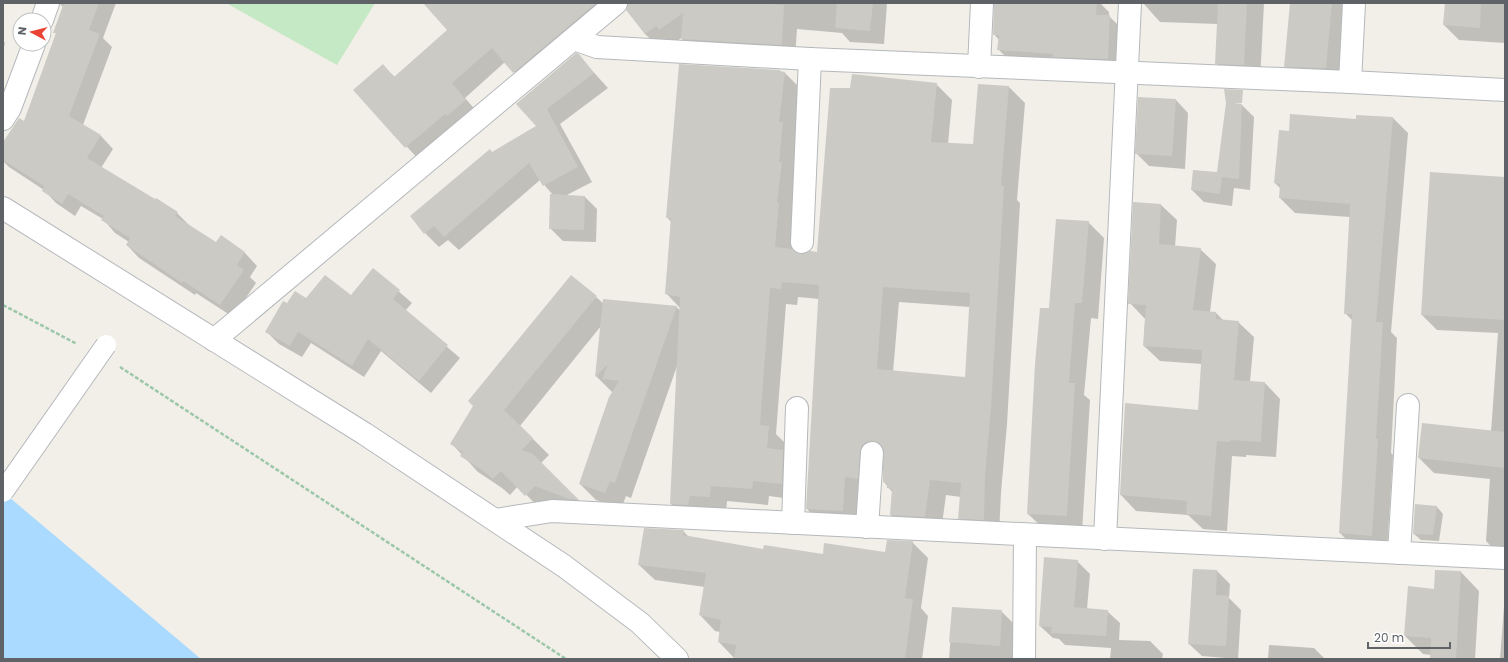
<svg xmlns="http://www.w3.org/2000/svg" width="1508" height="662" font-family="Poppins,sans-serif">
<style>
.green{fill:#c5e8c5}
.water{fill:#aadaff}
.shadow{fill:#0003;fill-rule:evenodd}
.building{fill:#cccac5;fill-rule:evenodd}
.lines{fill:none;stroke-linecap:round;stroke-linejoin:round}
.minor-casing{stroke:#b5b8bc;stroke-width:24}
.tertiary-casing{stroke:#b5b8bc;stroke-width:24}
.path{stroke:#9cc7a9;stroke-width:2.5;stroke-dasharray:4 2;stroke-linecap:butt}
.minor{stroke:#fff;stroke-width:22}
.tertiary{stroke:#fff;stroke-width:22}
.pedestrian-bridge-casing{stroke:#b5b8bc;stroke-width:22;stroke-linecap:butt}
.pedestrian-bridge{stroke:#fff;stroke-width:20}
</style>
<rect width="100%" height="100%" fill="#f1efe8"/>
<!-- green -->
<path class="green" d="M226 3H375L337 65Z"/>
<!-- water -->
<path class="water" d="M3 492 201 659H3Z"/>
<!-- shadow -->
<g class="shadow">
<path d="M59 3H116L103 38 112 47 83 125 101 136 113 149 101 168 177 213 190 226 216 243 221 237 245 253 257 266 250 277 256 283 233 317 196 293 195 295 139 258 127 245 129 242 115 233 103 219 81 206 75 216 56 203 44 190 9 167 3 161V144L25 122 56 34 55 32 63 7Z"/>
<path d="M425 3H625L528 86 505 62 465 98 479 114 420 161 355 90 383 66 395 77 449 31Z"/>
<path d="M625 3H887L884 44 850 42 842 33 797 29 795 58 696 53 681 38 674 43 670 39 659 47 645 34 627 10 628 5Z"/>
<path d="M995 3H1100L1109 12V16L1122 29 1120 71 1011 62 999 50V40L994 34Z"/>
<path d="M1143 3H1264L1260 81 1232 79 1216 63 1218 24 1160 22Z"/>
<path d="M1291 3H1344V86L1304 84 1285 66Z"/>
<path d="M1446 3H1505V43L1459 40 1444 25Z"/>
<path d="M3 41 5 43 3 50Z"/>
<path d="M578 55 608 88 560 124 592 182 565 196 585 197 597 209 596 242 563 241 550 228 551 195H553L540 180 459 250 448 240 439 247 425 233 492 153 538 127 518 104Z"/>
<path d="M781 73H785L801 89 795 136 799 139 792 250 801 256 818 253 851 89 936 84 952 100 948 144 974 145 1009 87 1025 103 1017 200 1020 203 1007 424 1001 493 999 535 975 534 959 518 961 497 946 495 941 532 907 531 891 515 893 493 884 482V457L882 458 858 527 823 525 807 509 819 299 798 297 797 305 786 304 776 434 785 443 784 452 799 467 798 500 769 496 768 505 727 501 726 513 687 520 671 504 677 366 631 498 626 496 621 509 596 500 580 484 613 393 596 376 601 326 520 426 549 455 541 463 593 515 542 511 518 486 510 495 502 488 478 472 452 444 596 297 604 304 676 307 681 311V309L666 293 671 222 667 217ZM899 302 970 307 966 378 893 372Z"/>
<path d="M1176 100 1188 113 1185 169 1149 166 1136 153Z"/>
<path d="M1242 105 1254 117 1250 190 1234 188 1232 206 1204 202 1192 190 1218 173Z"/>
<path d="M1393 118 1408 133 1391 332 1397 338 1391 453 1393 455 1387 550 1355 548 1340 533 1353 321 1345 313 1350 217 1295 213 1280 198 1281 189 1275 183 1290 132 1357 120Z"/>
<path d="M1505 178V556H1501L1486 541 1490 479 1434 473 1419 458 1491 432 1498 333 1437 330 1422 315Z"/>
<path d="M1134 203 1161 205 1177 220 1175 247 1200 249 1216 264 1210 312 1216 313 1224 321 1238 322 1254 337 1250 382 1265 383 1280 399 1276 457 1246 455V457L1232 456 1227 531 1203 529 1188 515 1136 511 1121 495 1199 411 1202 364 1160 361 1144 346 1145 319 1130 303Z"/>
<path d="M1088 222 1104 238 1098 319 1091 318 1084 395 1090 400 1082 532 1044 529 1028 514 1050 309Z"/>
<path d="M373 269 412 303 405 311 460 358 431 393 381 351 364 377 311 343 302 357 279 344 267 332 287 304 307 300 351 296Z"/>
<path d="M1416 505 1437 507 1443 514 1439 541 1421 540 1414 534Z"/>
<path d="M683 531 690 538 764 550 823 555 886 553 912 542 928 558 921 608 928 616 922 659H735L719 642 720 632 715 631 700 615 705 587 655 580 639 565Z"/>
<path d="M1077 561 1090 574 1087 609 1107 611 1120 623 1119 640 1150 641 1163 654 1162 659H1110L1111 648 1065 645 1059 639 1053 638 1040 626Z"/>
<path d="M1193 570 1217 571 1230 584 1229 598 1241 610 1238 659 1202 656 1189 644Z"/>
<path d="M1461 572 1479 591 1475 659H1431V655L1423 654 1405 636 1435 590Z"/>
<path d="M1505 593V659H1500Z"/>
<path d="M953 608 1001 611 1014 624 1012 658 949 659Z"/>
<path d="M1269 645 1314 648 1325 659H1268Z"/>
</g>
<!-- building -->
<g class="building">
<path d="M64 3H99L89 30 100 34 69 116 101 135 87 158 155 199 156 198 178 212 175 216 216 242 221 235 245 252 237 265 244 270 220 305 183 281 182 283 126 245 130 238 101 220 104 216 68 194 62 204 42 191 44 186 3 160V142L19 118 24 121 56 33H53Z"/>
<path d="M423 3H596L513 73 492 48 452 83 466 100 447 116 445 114 405 148 353 90 383 64 394 77 447 30Z"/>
<path d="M628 3H759L784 5 782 45 681 39 683 13 659 30 656 26 645 34 626 10Z"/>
<path d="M837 3H873L870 31 835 28Z"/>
<path d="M994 3H1097L1096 15H1110L1108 59 1053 57V54L997 50 999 35H993Z"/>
<path d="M1218 3H1247L1244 65 1215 64Z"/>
<path d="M1290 3H1332L1326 68 1284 67Z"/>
<path d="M1445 3H1481L1480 28 1443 25Z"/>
<path d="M576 53 579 54 594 73 547 109 578 167 543 186 529 163 444 237 434 226 424 234 410 216 490 149 492 152 536 126 516 104Z"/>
<path d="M679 64 780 70V71L785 72 779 122H783L779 162H782L777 203H779L775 247 792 249 801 254 810 251 817 252 830 88H850L852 74 937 83 931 142 973 144 978 84 1009 86 1001 186H1004L991 408 985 476 984 520 958 519 961 483 930 480 925 517 890 515 892 489 887 488V483L883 482V448L879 443 872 441 866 442 861 446 858 479 845 477 843 511 806 509 819 285 782 282 781 289 770 288 760 425 769 426 767 448 783 450 782 484 753 481 752 489 711 486 710 497 690 496 688 505 670 504 680 297 665 294 671 218H666ZM883 287 970 293 965 377 877 369Z"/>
<path d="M1224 89 1243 90 1242 103H1234L1242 104 1239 179 1222 177 1220 194 1191 190 1193 170 1217 172 1226 103Z"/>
<path d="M1138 97 1176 99 1172 156 1135 154Z"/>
<path d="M1290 114 1356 119V115L1393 117 1376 322H1383L1376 439H1378L1372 536 1339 533 1352 314H1344L1350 204 1279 198 1280 184 1274 183 1279 130 1289 131Z"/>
<path d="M1430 172 1505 177V320L1421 315Z"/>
<path d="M550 194 585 196 584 230 549 229Z"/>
<path d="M1133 202 1161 204 1159 244 1201 248 1193 310 1216 312V319L1239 321 1234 380 1265 382 1261 442 1231 440 1230 442 1217 441 1211 516 1186 514 1187 501 1120 495 1125 403 1198 410 1202 350 1143 346 1146 305 1128 304Z"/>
<path d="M1056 219 1089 221 1082 303H1075L1069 383H1075L1067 516 1027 514 1035 364 1040 308H1049Z"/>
<path d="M373 268 400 290 393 299 448 345 419 381 368 339 352 366 298 332 290 346 265 332 283 301 287 303 295 291 306 298 325 275 351 295Z"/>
<path d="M571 275 597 296 504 410 533 438 522 450 533 454 579 500 569 499 535 486 525 496 501 471 493 479 485 472 460 456 463 452 450 444 473 406 468 401Z"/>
<path d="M603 299 677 306 615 483 610 481 605 493 579 484 609 397 619 381 602 379 608 364 595 377Z"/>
<path d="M1422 423 1505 432V468L1418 458Z"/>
<path d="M1415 504 1437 506 1433 535 1413 534Z"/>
<path d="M644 528 684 530 683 535 763 549 764 545 823 554 824 543 885 552 887 540 913 541 905 598 913 599 905 659H734L736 645 718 642 721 620 699 615 706 573 638 565Z"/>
<path d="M1044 557 1078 560 1074 607 1108 610 1106 636 1051 633 1052 627 1039 626Z"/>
<path d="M1193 569 1217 570 1216 595 1229 596 1226 646 1188 644Z"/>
<path d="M1435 570 1461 571 1456 659H1430L1431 638 1404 636 1408 586 1434 589Z"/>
<path d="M952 607 1002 610 1000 646 949 642Z"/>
</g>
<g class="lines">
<!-- minor casing -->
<g class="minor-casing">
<g id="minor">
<path d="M42 20 48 3"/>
<path d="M574 39 597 47 810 59 1350 82 1505 90"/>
<path d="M979 67 982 3"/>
<path d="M1350 82 1354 3"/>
<path d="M3 119 10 108 34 44"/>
<path d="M802 242 810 59"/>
<path d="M214 340 616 3"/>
<path d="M495 520 552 511 1505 558"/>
<path d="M793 523 797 408"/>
<path d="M867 527 872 453"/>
<path d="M1105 539 1130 3"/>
<path d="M1399 553 1408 405"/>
<path d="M1024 659 1025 535"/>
</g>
</g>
<!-- tertiary casing -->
<g class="tertiary-casing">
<path id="tertiary" d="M3 208 365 434 564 566 640 623 677 659"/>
</g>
<!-- path -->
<g class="path">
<path d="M3 305 77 344"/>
<path d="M120 367 566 659"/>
</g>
<!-- minor -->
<use href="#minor" class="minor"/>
<!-- tertiary -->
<use href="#tertiary" class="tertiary"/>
<!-- pedestrian-bridge casing -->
<g class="pedestrian-bridge-casing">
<path id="pedestrian-bridge" d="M3 492 106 345"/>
</g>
<!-- pedestrian-bridge -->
<use href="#pedestrian-bridge" class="pedestrian-bridge"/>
</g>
<!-- border -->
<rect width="1508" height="662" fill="none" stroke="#5f6368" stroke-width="8"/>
<!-- north arrow -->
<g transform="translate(32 32) rotate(277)"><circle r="19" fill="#ffffff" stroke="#bfc1c3"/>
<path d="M0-3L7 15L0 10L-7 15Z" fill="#ea4335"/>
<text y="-6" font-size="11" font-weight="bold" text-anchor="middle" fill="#5f6368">N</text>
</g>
<!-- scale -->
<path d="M1368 642v6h82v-6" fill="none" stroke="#5f6368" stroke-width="2"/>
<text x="1374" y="642" font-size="12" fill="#5f6368" stroke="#ffffff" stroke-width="3" paint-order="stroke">20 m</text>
</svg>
